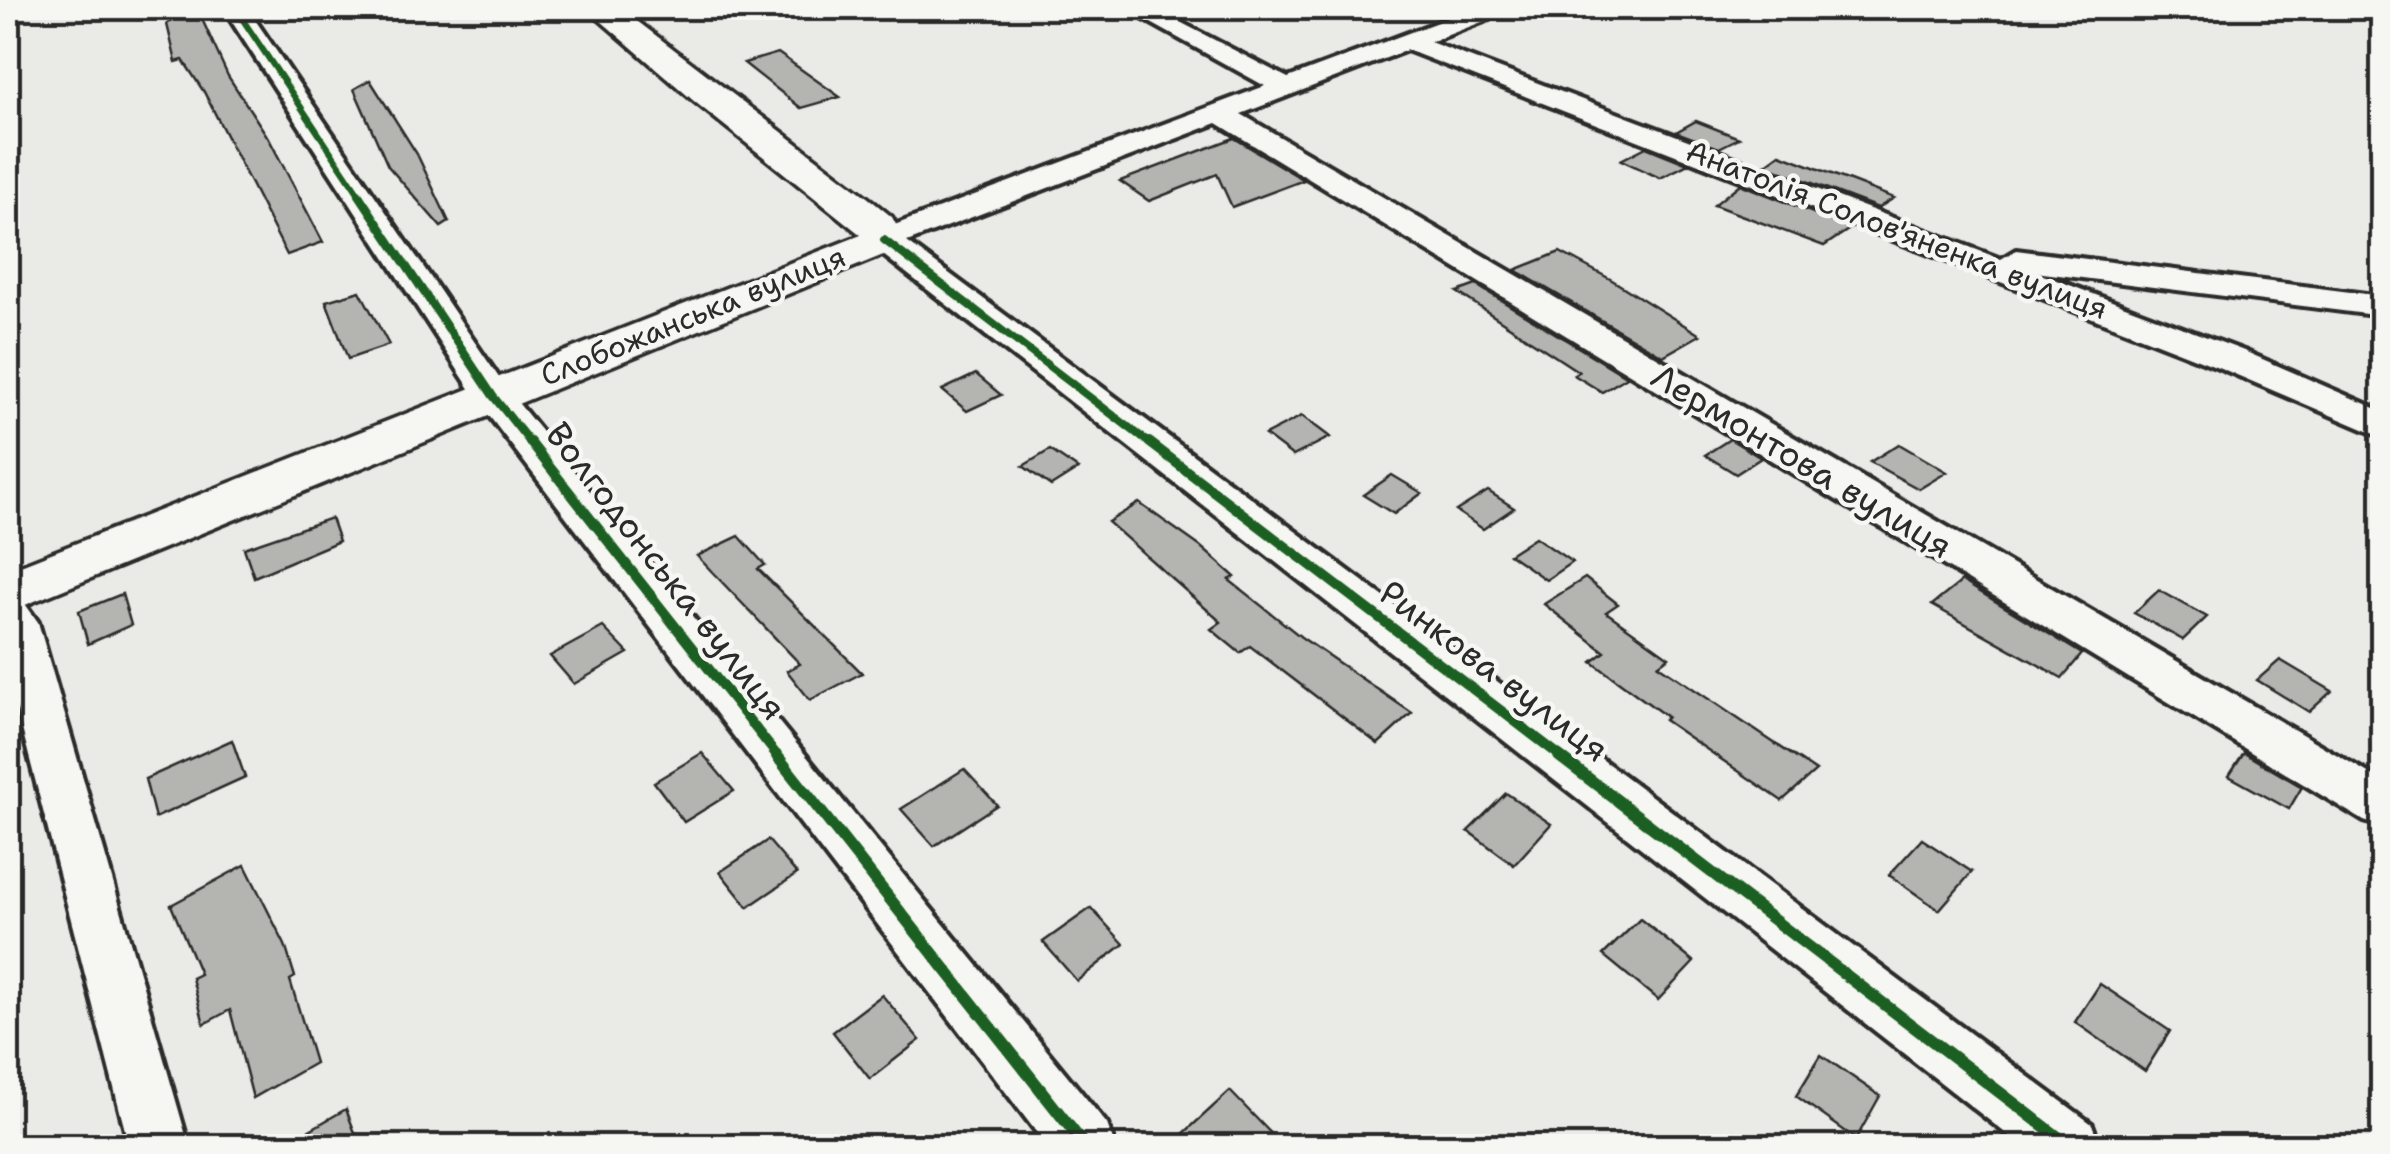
<svg xmlns="http://www.w3.org/2000/svg" width="2390" height="1154" font-family="'Shantell Sans',sans-serif">
<style>
.building{fill:#b4b4b1;stroke:#2b2b2b;stroke-width:2.5}
.lines{fill:none;stroke-linecap:round;stroke-linejoin:round}
.minor-casing{stroke:#2b2b2b;stroke-width:8}
.major-casing{stroke:#2b2b2b;stroke-width:7}
.minor{fill:#f6f6f2;fill-rule:evenodd}
.major{fill:#f6f6f2;fill-rule:evenodd}
.cycleway-far3-casing{stroke:#f6f6f2;stroke-width:10}
.cycleway-far2-casing{stroke:#f6f6f2;stroke-width:12}
.cycleway-far1-casing{stroke:#f6f6f2;stroke-width:16}
.cycleway-casing{stroke:#f6f6f2;stroke-width:19}
.cycleway-far3{stroke:#1b5e20;stroke-width:6}
.cycleway-far2{stroke:#1b5e20;stroke-width:8}
.cycleway-far1{stroke:#1b5e20;stroke-width:10}
.cycleway{stroke:#1b5e20;stroke-width:12}
.labels{text-anchor:middle;stroke-width:9;stroke-linejoin:round;paint-order:stroke}
.far-street-label{font-size:30px;fill:#2b2b2b;stroke:#f6f6f2}
.street-label{font-size:35px;fill:#2b2b2b;stroke:#f6f6f2}
</style>
<rect width="100%" height="100%" fill="#eaeae6"/>
<filter id="ink" filterUnits="userSpaceOnUse"><feTurbulence type="fractalNoise" baseFrequency=".01" numOctaves="2"/><feDisplacementMap in="SourceGraphic" scale="20" xChannelSelector="R" yChannelSelector="G"/><feConvolveMatrix kernelMatrix="1 2 1 2 8 2 1 2 1" color-interpolation-filters="sRGB"/></filter>
<g filter="url(#ink)">
<!-- building -->
<g class="building">
<path d="M191 8 201 17 228 76 269 139 323 242 287 255 204 92 183 60 176 62 167 24Z"/>
<path d="M778 53 840 97 801 108 744 63Z"/>
<path d="M370 80 417 154 449 222 441 227 388 166 354 89Z"/>
<path d="M1696 121 1739 138 1719 148 1676 132Z"/>
<path d="M1234 138 1304 180 1232 207 1217 174 1149 201 1120 181Z"/>
<path d="M1646 147 1688 164 1660 178 1621 160Z"/>
<path d="M1780 154 1894 198 1878 208 1765 165Z"/>
<path d="M1740 184 1851 228 1824 246 1714 205Z"/>
<path d="M1560 252 1612 280 1700 335 1663 356 1515 270Z"/>
<path d="M1476 285 1627 377 1602 392 1574 375 1579 372 1457 292Z"/>
<path d="M360 291 389 345 348 359 326 301Z"/>
<path d="M976 374 1001 395 967 411 942 390Z"/>
<path d="M1302 416 1330 437 1293 456 1265 435Z"/>
<path d="M1730 439 1761 458 1736 474 1705 455Z"/>
<path d="M1899 444 1947 472 1919 489 1870 462Z"/>
<path d="M1050 450 1078 469 1051 486 1023 466Z"/>
<path d="M1392 475 1422 493 1394 514 1363 495Z"/>
<path d="M1488 491 1514 508 1483 529 1456 511Z"/>
<path d="M1139 503 1201 547 1235 577 1229 580 1301 637 1412 713 1378 744 1250 646 1240 653 1211 629 1221 622 1108 522Z"/>
<path d="M331 518 339 541 254 577 244 548Z"/>
<path d="M739 536 765 565 758 569 862 673 810 700 787 671 800 664 697 556Z"/>
<path d="M1535 537 1572 562 1546 580 1509 554Z"/>
<path d="M1585 578 1618 604 1606 612 1669 657 1658 665 1816 771 1782 801 1664 720 1667 717 1592 662 1605 652 1544 604Z"/>
<path d="M1962 581 2082 654 2062 678 1932 605Z"/>
<path d="M2159 590 2207 617 2183 640 2134 613Z"/>
<path d="M122 594 131 625 88 644 79 611Z"/>
<path d="M603 627 628 653 574 684 550 656Z"/>
<path d="M2280 660 2332 691 2309 712 2257 680Z"/>
<path d="M232 740 245 777 155 818 145 779Z"/>
<path d="M702 753 734 791 684 822 654 782Z"/>
<path d="M2244 753 2302 787 2289 809 2229 776Z"/>
<path d="M964 769 997 805 934 846 901 809Z"/>
<path d="M1506 793 1551 824 1514 865 1468 831Z"/>
<path d="M1922 839 1972 872 1939 910 1889 875Z"/>
<path d="M768 840 797 874 748 907 720 872Z"/>
<path d="M245 865 285 945 295 977 290 980 315 1063 253 1098 230 1010 204 1024 192 978 200 974 171 905Z"/>
<path d="M1091 908 1124 944 1077 981 1043 942Z"/>
<path d="M1640 919 1694 962 1658 1000 1603 955Z"/>
<path d="M2100 984 2170 1031 2145 1071 2075 1022Z"/>
<path d="M882 995 920 1040 870 1079 833 1032Z"/>
<path d="M1821 1055 1880 1096 1856 1139 1796 1096Z"/>
<path d="M1230 1091 1283 1146H1170Z"/>
<path d="M346 1109 360 1146H282Z"/>
</g>
<g class="lines">
<!-- minor casing -->
<g class="minor-casing">
<g id="minor">
<path d="M223 8H247L506 388 1107 1124 1115 1146H1047L480 404Z"/>
<path d="M1124 8H1153L1288 78 1475 8H1508L1505 13 1430 42 2001 259 2016 250 2382 296V316L2035 272 2244 351 2382 411V437L2218 367 1407 50 1241 114 2382 781V827L2364 821 1217 123 907 242 2092 1124 2100 1146H2022L873 247 868 240 873 233 1265 86Z"/>
<path d="M8 596 23 601 38 622 189 1146H129L8 674Z"/>
</g>
</g>
<!-- major casing -->
<g class="major-casing">
<path id="major" d="M586 8H620L871 200 892 217 904 240 898 249 8 612V570L861 235 695 102Z"/>
</g>
<!-- minor -->
<use href="#minor" class="minor"/>
<!-- major -->
<use href="#major" class="major"/>
<!-- cycleway-far3 casing -->
<g class="cycleway-far3-casing">
<path id="cycleway-far3" d="M235 8 361 197"/>
</g>
<!-- cycleway-far2 casing -->
<g class="cycleway-far2-casing">
<g id="cycleway-far2">
<path d="M359 195 493 396 532 445"/>
<path d="M884 240 1152 445"/>
</g>
</g>
<!-- cycleway-far1 casing -->
<g class="cycleway-far1-casing">
<g id="cycleway-far1">
<path d="M530 442 779 758"/>
<path d="M1149 442 1563 758"/>
</g>
</g>
<!-- cycleway casing -->
<g class="cycleway-casing">
<g id="cycleway">
<path d="M777 756 1085 1146"/>
<path d="M1559 756 2070 1146"/>
</g>
</g>
<!-- cycleway-far3 -->
<use href="#cycleway-far3" class="cycleway-far3"/>
<!-- cycleway-far2 -->
<use href="#cycleway-far2" class="cycleway-far2"/>
<!-- cycleway-far1 -->
<use href="#cycleway-far1" class="cycleway-far1"/>
<!-- cycleway -->
<use href="#cycleway" class="cycleway"/>
</g>
</g>
<g class="labels">
<!-- far-street labels -->
<g class="far-street-label">
<text transform="translate(1897 230) rotate(21)" y="10">Анатолія Солов'яненка вулиця</text>
<text transform="translate(693 316) rotate(-22)" y="10">Слобожанська вулиця</text>
</g>
<!-- street labels -->
<g class="street-label">
<text transform="translate(1802 461) rotate(31)" y="12">Лермонтова вулиця</text>
<text transform="translate(666 571) rotate(52)" y="12">Волгодонська вулиця</text>
<text transform="translate(1494 671) rotate(37)" y="12">Ринкова вулиця</text>
</g>
</g>
<!-- margin -->
<rect width="2390" height="1154" fill="none" stroke="#f6f6f2" stroke-width="40"/>
<rect x="20" y="20" width="2350" height="1114" fill="none" stroke="#2b2b2b" stroke-width="4" filter="url(#ink)"/>
</svg>
